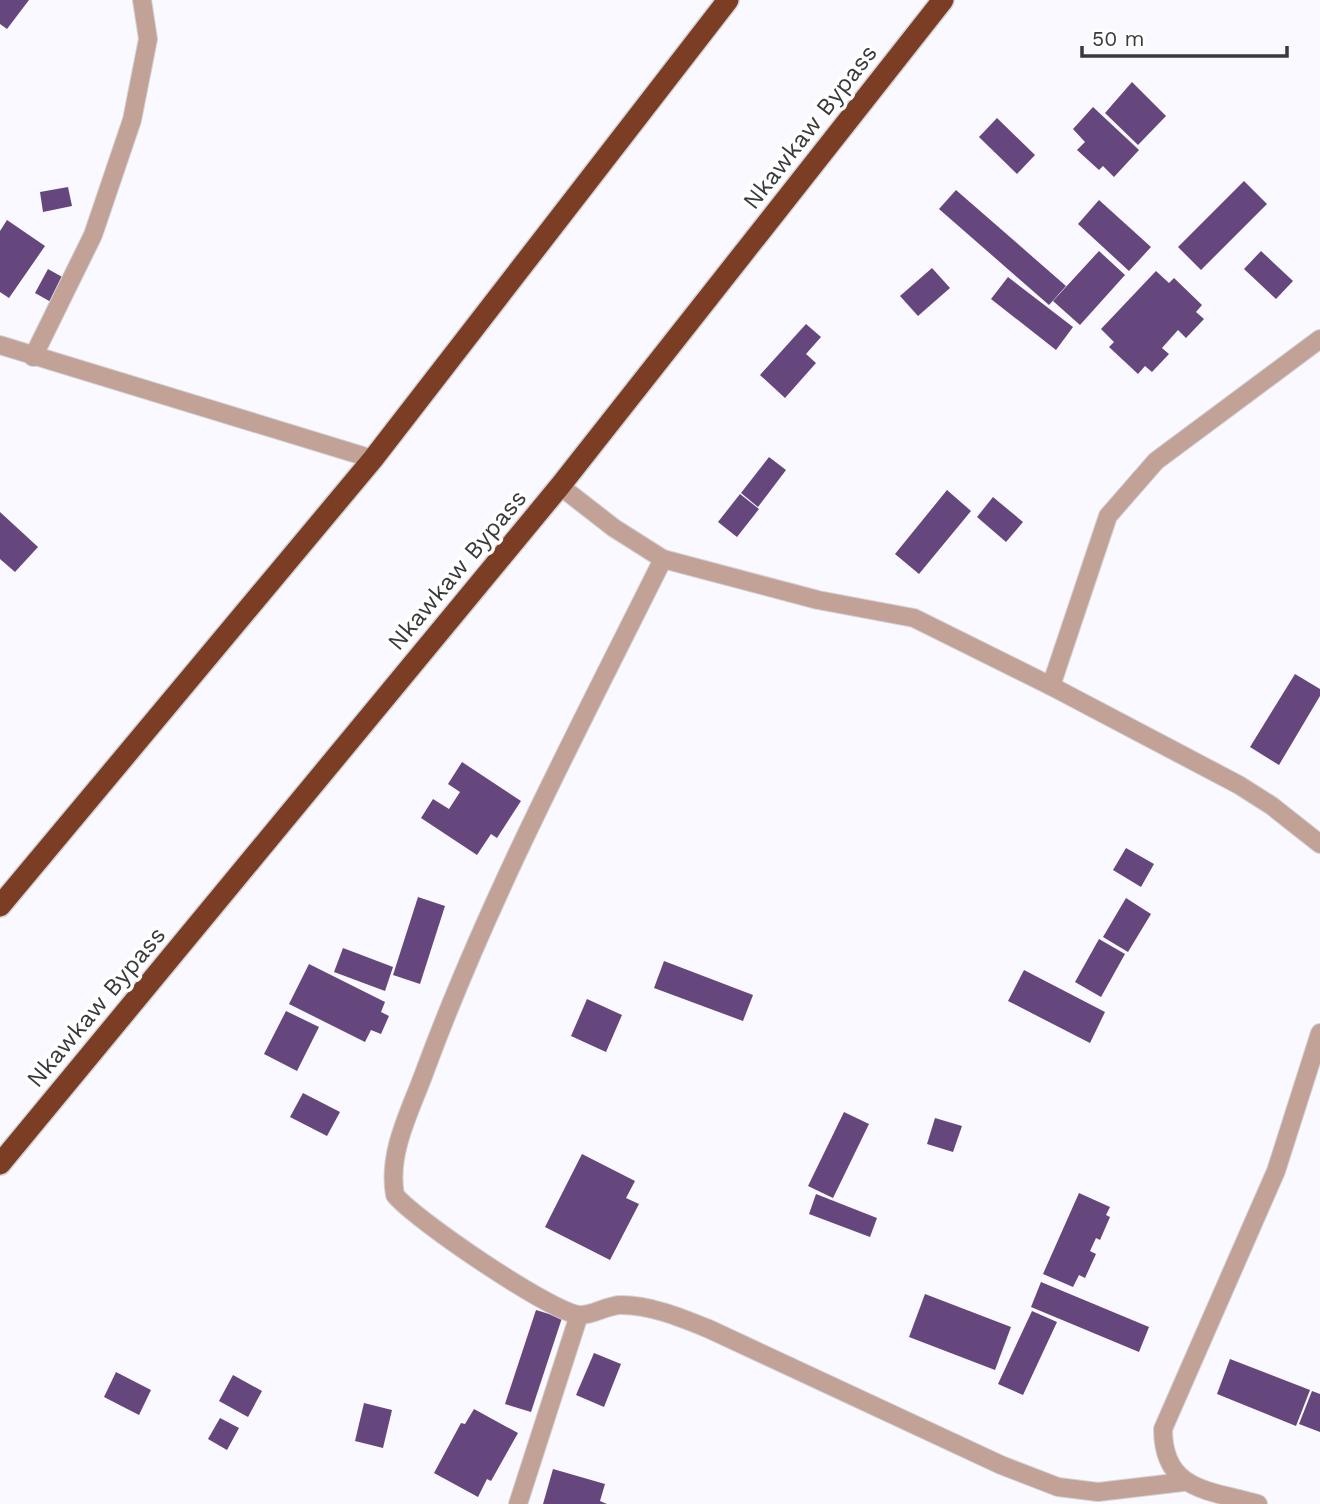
<svg xmlns="http://www.w3.org/2000/svg" width="1320" height="1504" font-family="'Work Sans',sans-serif">
<style>
.building{fill:#65477e}
.lines{fill:none;stroke-linecap:round;stroke-linejoin:round}
.street-casing{stroke:#d3d3d8;stroke-width:20}
.highway-casing{stroke:#d3d3d8;stroke-width:24}
.street{stroke:#c2a296;stroke-width:18}
.highway{stroke:#7b3e25;stroke-width:21}
.labels{text-anchor:middle;stroke-width:7;stroke-linejoin:round;paint-order:stroke}
.street-label{font-size:24px;fill:#3a3a3d;stroke:#fff}
</style>
<rect width="100%" height="100%" fill="#f9f9ff"/>
<!-- building -->
<g class="building">
<path d="M0 0H29L7 29 0 24Z"/>
<path d="M1132 82 1166 116 1138 145 1105 113Z"/>
<path d="M1093 107 1139 150 1114 177 1103 166 1099 170 1077 150 1085 142 1073 129Z"/>
<path d="M997 118 1035 155 1017 174 979 137Z"/>
<path d="M1244 181 1267 204 1201 270 1178 247Z"/>
<path d="M68 187 72 206 43 212 40 192Z"/>
<path d="M956 190 1066 286 1049 305 939 209Z"/>
<path d="M1099 200 1151 247 1129 271 1078 224Z"/>
<path d="M7 220 45 246 9 298 0 292V231Z"/>
<path d="M1099 251 1125 275 1080 325 1053 301Z"/>
<path d="M1261 251 1293 281 1276 299 1244 269Z"/>
<path d="M932 268 950 288 918 316 900 296Z"/>
<path d="M48 269 64 278 51 302 35 293Z"/>
<path d="M1156 271 1169 283 1174 278 1202 305 1196 312 1204 319 1186 338 1178 330 1162 348 1169 354 1152 372 1145 366 1138 374 1109 347 1114 342 1101 329Z"/>
<path d="M1008 277 1073 327 1056 350 991 299Z"/>
<path d="M806 324 821 337 806 354 816 363 785 398 760 375Z"/>
<path d="M769 457 786 470 758 507 741 493Z"/>
<path d="M947 490 971 511 919 574 895 554Z"/>
<path d="M740 494 759 509 737 537 718 522Z"/>
<path d="M993 497 1023 522 1006 542 977 517Z"/>
<path d="M0 512 38 547 15 572 0 559Z"/>
<path d="M1295 674 1320 689V696L1279 765 1250 747Z"/>
<path d="M462 762 521 801 497 838 491 834 477 855 421 818 433 799 449 809 460 792 448 784Z"/>
<path d="M1126 848 1154 864 1141 887 1113 870Z"/>
<path d="M418 897 445 906 420 984 393 975Z"/>
<path d="M1126 898 1151 914 1128 952 1103 937Z"/>
<path d="M1099 939 1125 954 1101 997 1075 982Z"/>
<path d="M343 948 393 967 385 991 334 972Z"/>
<path d="M664 961 753 995 743 1021 654 988Z"/>
<path d="M309 964 385 1002 381 1012 389 1016 381 1034 371 1030 365 1042 289 1004Z"/>
<path d="M1024 970 1105 1012 1090 1043 1008 1001Z"/>
<path d="M587 999 622 1015 606 1052 571 1036Z"/>
<path d="M286 1011 319 1027 297 1071 264 1054Z"/>
<path d="M303 1093 340 1112 327 1136 290 1117Z"/>
<path d="M844 1112 869 1124 833 1198 808 1186Z"/>
<path d="M935 1118 962 1126 953 1152 927 1144Z"/>
<path d="M582 1154 635 1181 626 1198 639 1204 610 1260 545 1227Z"/>
<path d="M1079 1193 1110 1207 1106 1215 1110 1217 1100 1240 1096 1238 1090 1251 1096 1254 1085 1278 1079 1275 1073 1287 1043 1274Z"/>
<path d="M816 1194 877 1218 870 1237 809 1214Z"/>
<path d="M1041 1282 1149 1327 1139 1352 1031 1307Z"/>
<path d="M925 1294 1011 1327 995 1370 909 1337Z"/>
<path d="M536 1310 562 1318 531 1412 505 1404Z"/>
<path d="M1032 1311 1057 1322 1023 1395 998 1384Z"/>
<path d="M594 1353 621 1364 604 1407 576 1395Z"/>
<path d="M1230 1359 1310 1390 1296 1426 1217 1394Z"/>
<path d="M116 1372 151 1390 139 1415 104 1397Z"/>
<path d="M233 1375 262 1391 248 1417 219 1401Z"/>
<path d="M1312 1391 1320 1394V1432L1299 1424Z"/>
<path d="M364 1403 392 1410 383 1448 355 1441Z"/>
<path d="M474 1409 518 1433 491 1481 487 1479 478 1497 434 1473 461 1423 465 1424Z"/>
<path d="M220 1418 239 1428 227 1450 208 1439Z"/>
<path d="M553 1469 605 1484 600 1501 607 1504H543Z"/>
</g>
<g class="lines">
<!-- street casing -->
<g class="street-casing">
<g id="street">
<path d="M0 345 373 459"/>
<path d="M33 357 93 235 132 120 148 39 142 0"/>
<path d="M560 486 614 528 663 559 818 600 914 618 1051 686 1239 785 1272 806 1320 844"/>
<path d="M663 559C580 726 491 893 426 1068 412 1108 387 1151 395 1195 414 1219 549 1311 579 1315 592 1316 607 1305 621 1305 651 1305 682 1318 709 1329L1001 1465 1058 1487 1098 1492 1183 1482"/>
<path d="M1051 686 1108 516 1156 461 1320 339"/>
<path d="M518 1504 579 1315"/>
<path d="M1258 1504C1209 1490 1163 1491 1163 1429L1276 1171 1320 1033"/>
</g>
</g>
<!-- highway casing -->
<g class="highway-casing">
<g id="highway">
<path d="M0 906 373 459 728 0"/>
<path d="M0 1164 560 486 943 0"/>
</g>
</g>
<!-- street -->
<use href="#street" class="street"/>
<!-- highway -->
<use href="#highway" class="highway"/>
</g>
<g class="labels">
<!-- street labels -->
<g class="street-label">
<text transform="translate(810 127) rotate(-52)" y="8">Nkawkaw Bypass</text>
<text transform="translate(457 570) rotate(-50)" y="8">Nkawkaw Bypass</text>
<text transform="translate(96 1007) rotate(-50)" y="8">Nkawkaw Bypass</text>
</g>
</g>
<!-- scale -->
<path d="M1082 46v10h205v-10" fill="none" stroke="#3a3a3d" stroke-width="3.5"/>
<text x="1092" y="46" font-size="21" fill="#3a3a3d" stroke="#ffffff" stroke-width="5" paint-order="stroke">50 m</text>
</svg>
